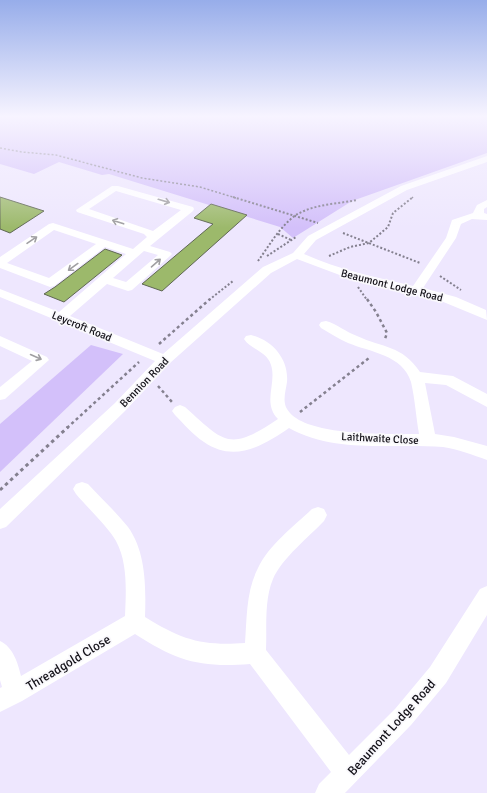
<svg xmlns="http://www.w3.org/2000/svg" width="487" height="793" font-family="Signika,sans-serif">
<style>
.green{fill:#d3c0fa}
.building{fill:#9cb96b;stroke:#5f6753}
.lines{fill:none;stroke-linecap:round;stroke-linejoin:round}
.path-far3{stroke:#84808f;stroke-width:1.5;stroke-dasharray:2 2;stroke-linecap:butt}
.path-far2{stroke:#84808f;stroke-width:2;stroke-dasharray:2 2;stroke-linecap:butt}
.path-far1{stroke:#84808f;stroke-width:2.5;stroke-dasharray:3 3;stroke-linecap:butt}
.path{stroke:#84808f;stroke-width:3;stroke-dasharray:3.5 3.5;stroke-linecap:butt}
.minor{fill:#fff;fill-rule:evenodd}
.oneway{stroke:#a09fa2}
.labels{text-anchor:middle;stroke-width:3.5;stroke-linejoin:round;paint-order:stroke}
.street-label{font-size:11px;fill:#121017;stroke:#f9f8fc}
.near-street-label{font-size:13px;fill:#121017;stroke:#f9f8fc}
</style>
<rect width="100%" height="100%" fill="#eee7fe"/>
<!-- green -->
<g class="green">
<path d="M0 117H487V153L352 201 293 238 280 227 109 174 102 175 59 162 34 174 0 164Z"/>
<path d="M91 345 123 354 0 472V424Z"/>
</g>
<!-- building -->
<g class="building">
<path d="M0 197 44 211 10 233 0 229Z"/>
<path d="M211 204 247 215 162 291 142 284 213 224 194 218Z"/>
<path d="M105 249 122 255 64 302 44 294 55 287Z"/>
</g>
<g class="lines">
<!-- path-far3 -->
<g class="path-far3">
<path d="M0 148 22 152 56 155 142 178 200 187 236 198"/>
<path d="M412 198 413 197"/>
</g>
<!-- path-far2 -->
<g class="path-far2">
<path d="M233 197 318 223"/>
<path d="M343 233 420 263"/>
<path d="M278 234 291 240"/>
<path d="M267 256 296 237"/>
<path d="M329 256 350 247 369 243 388 227 393 213 413 197"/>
<path d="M258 261C269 246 280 226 296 215 314 204 337 204 357 200"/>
<path d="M440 276 461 290"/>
<path d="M358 287 367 300"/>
<path d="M209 300 233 281"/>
</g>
<!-- path-far1 -->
<g class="path-far1">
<path d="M367 299 376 312 387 333 385 339"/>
<path d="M159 344 210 299"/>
<path d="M158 386 172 402"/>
<path d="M300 412 369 358"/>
<path d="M67 428 139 362"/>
</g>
<!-- path -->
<path class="path" d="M0 490 68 427"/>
<!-- minor -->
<g class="minor">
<path d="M487 156V162L407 190 316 240 304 254C339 270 376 277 413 286L446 238 452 220 473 213 477 205 487 200V207L484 209V213L487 214V220L472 219 461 224 456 238 423 288 456 297 486 310 487 320 441 301 345 277 297 259 271 273 170 363 125 411 6 527 0 529V509L115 403 155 361 0 297V289L59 312 126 254 105 247 54 286 50 287 0 268V257L49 224 53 223 133 249 147 237 144 234 77 212 76 210 112 186H118L193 207 194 209 193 211 150 246 170 252 172 254 170 256 132 290 128 291 107 284 70 316 163 354 263 267 293 253 308 236 401 186ZM116 191 181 210 153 231 89 209ZM54 230 96 244 49 278 7 263ZM144 251 158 255 126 282 113 278Z"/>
<path d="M326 321C337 324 346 332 357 336 383 348 402 345 420 372L453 376 487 394V407L446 385 425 383 435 434 454 437 487 446V460C473 455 458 449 443 447 391 443 336 454 289 428 263 446 234 463 204 442 193 435 184 424 175 415L172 411 175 407 180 405 185 407C225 443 229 452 278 419 262 403 277 383 271 365 267 351 251 350 244 339L246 336 251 335C272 340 289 359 287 382 286 390 282 401 287 409 303 437 390 434 419 434 416 417 415 399 411 382 403 355 370 352 348 343 339 339 330 333 321 328L319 325 321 322Z"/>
<path d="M0 336 47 357 49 360 5 399 0 400V387L32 361 0 346Z"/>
<path d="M82 482 88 484C101 498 116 512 128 527 146 552 146 587 145 617 182 640 202 646 245 643 247 618 246 591 258 568 269 545 293 527 312 509L318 507 324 509 327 515 324 521C309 537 282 558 273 579 264 600 267 627 266 650L349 755 395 709 430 667 480 589 487 586V615L446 683 411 725 345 793H315L319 784 331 772 250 664C200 668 177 661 135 634L22 701 0 712V688L2 687 0 680V641C13 647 18 663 21 676L125 616C126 592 128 563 116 541 108 527 87 507 76 494L73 489 76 484Z"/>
</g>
</g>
<!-- one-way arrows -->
<defs><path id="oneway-shaft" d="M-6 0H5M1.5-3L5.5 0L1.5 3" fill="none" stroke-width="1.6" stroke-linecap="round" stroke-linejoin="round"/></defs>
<g class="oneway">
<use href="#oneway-shaft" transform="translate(164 201) rotate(16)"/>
<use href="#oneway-shaft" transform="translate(118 222) rotate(-162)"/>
<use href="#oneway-shaft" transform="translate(32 240) rotate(-34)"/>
<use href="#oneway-shaft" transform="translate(156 263) rotate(-41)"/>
<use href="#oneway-shaft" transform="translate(73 267) rotate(144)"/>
<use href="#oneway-shaft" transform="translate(36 357) rotate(24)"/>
</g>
<!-- sky -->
<linearGradient id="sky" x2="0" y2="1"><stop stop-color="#97adea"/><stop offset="0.51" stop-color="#f7f4ff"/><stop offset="1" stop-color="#f7f4ff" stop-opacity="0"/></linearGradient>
<rect width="487" height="228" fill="url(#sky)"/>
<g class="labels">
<!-- street labels -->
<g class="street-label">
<text transform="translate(392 285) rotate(14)" y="4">Beaumont Lodge Road</text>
<text transform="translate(82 326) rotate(22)" y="4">Leycroft Road</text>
<text transform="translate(144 382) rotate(-46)" y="4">Bennion Road</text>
<text transform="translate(380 438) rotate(3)" y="4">Laithwaite Close</text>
</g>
<!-- near-street labels -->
<g class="near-street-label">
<text transform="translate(68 662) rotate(-31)" y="5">Threadgold Close</text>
<text transform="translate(391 727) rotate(-48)" y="5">Beaumont Lodge Road</text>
</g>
</g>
</svg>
